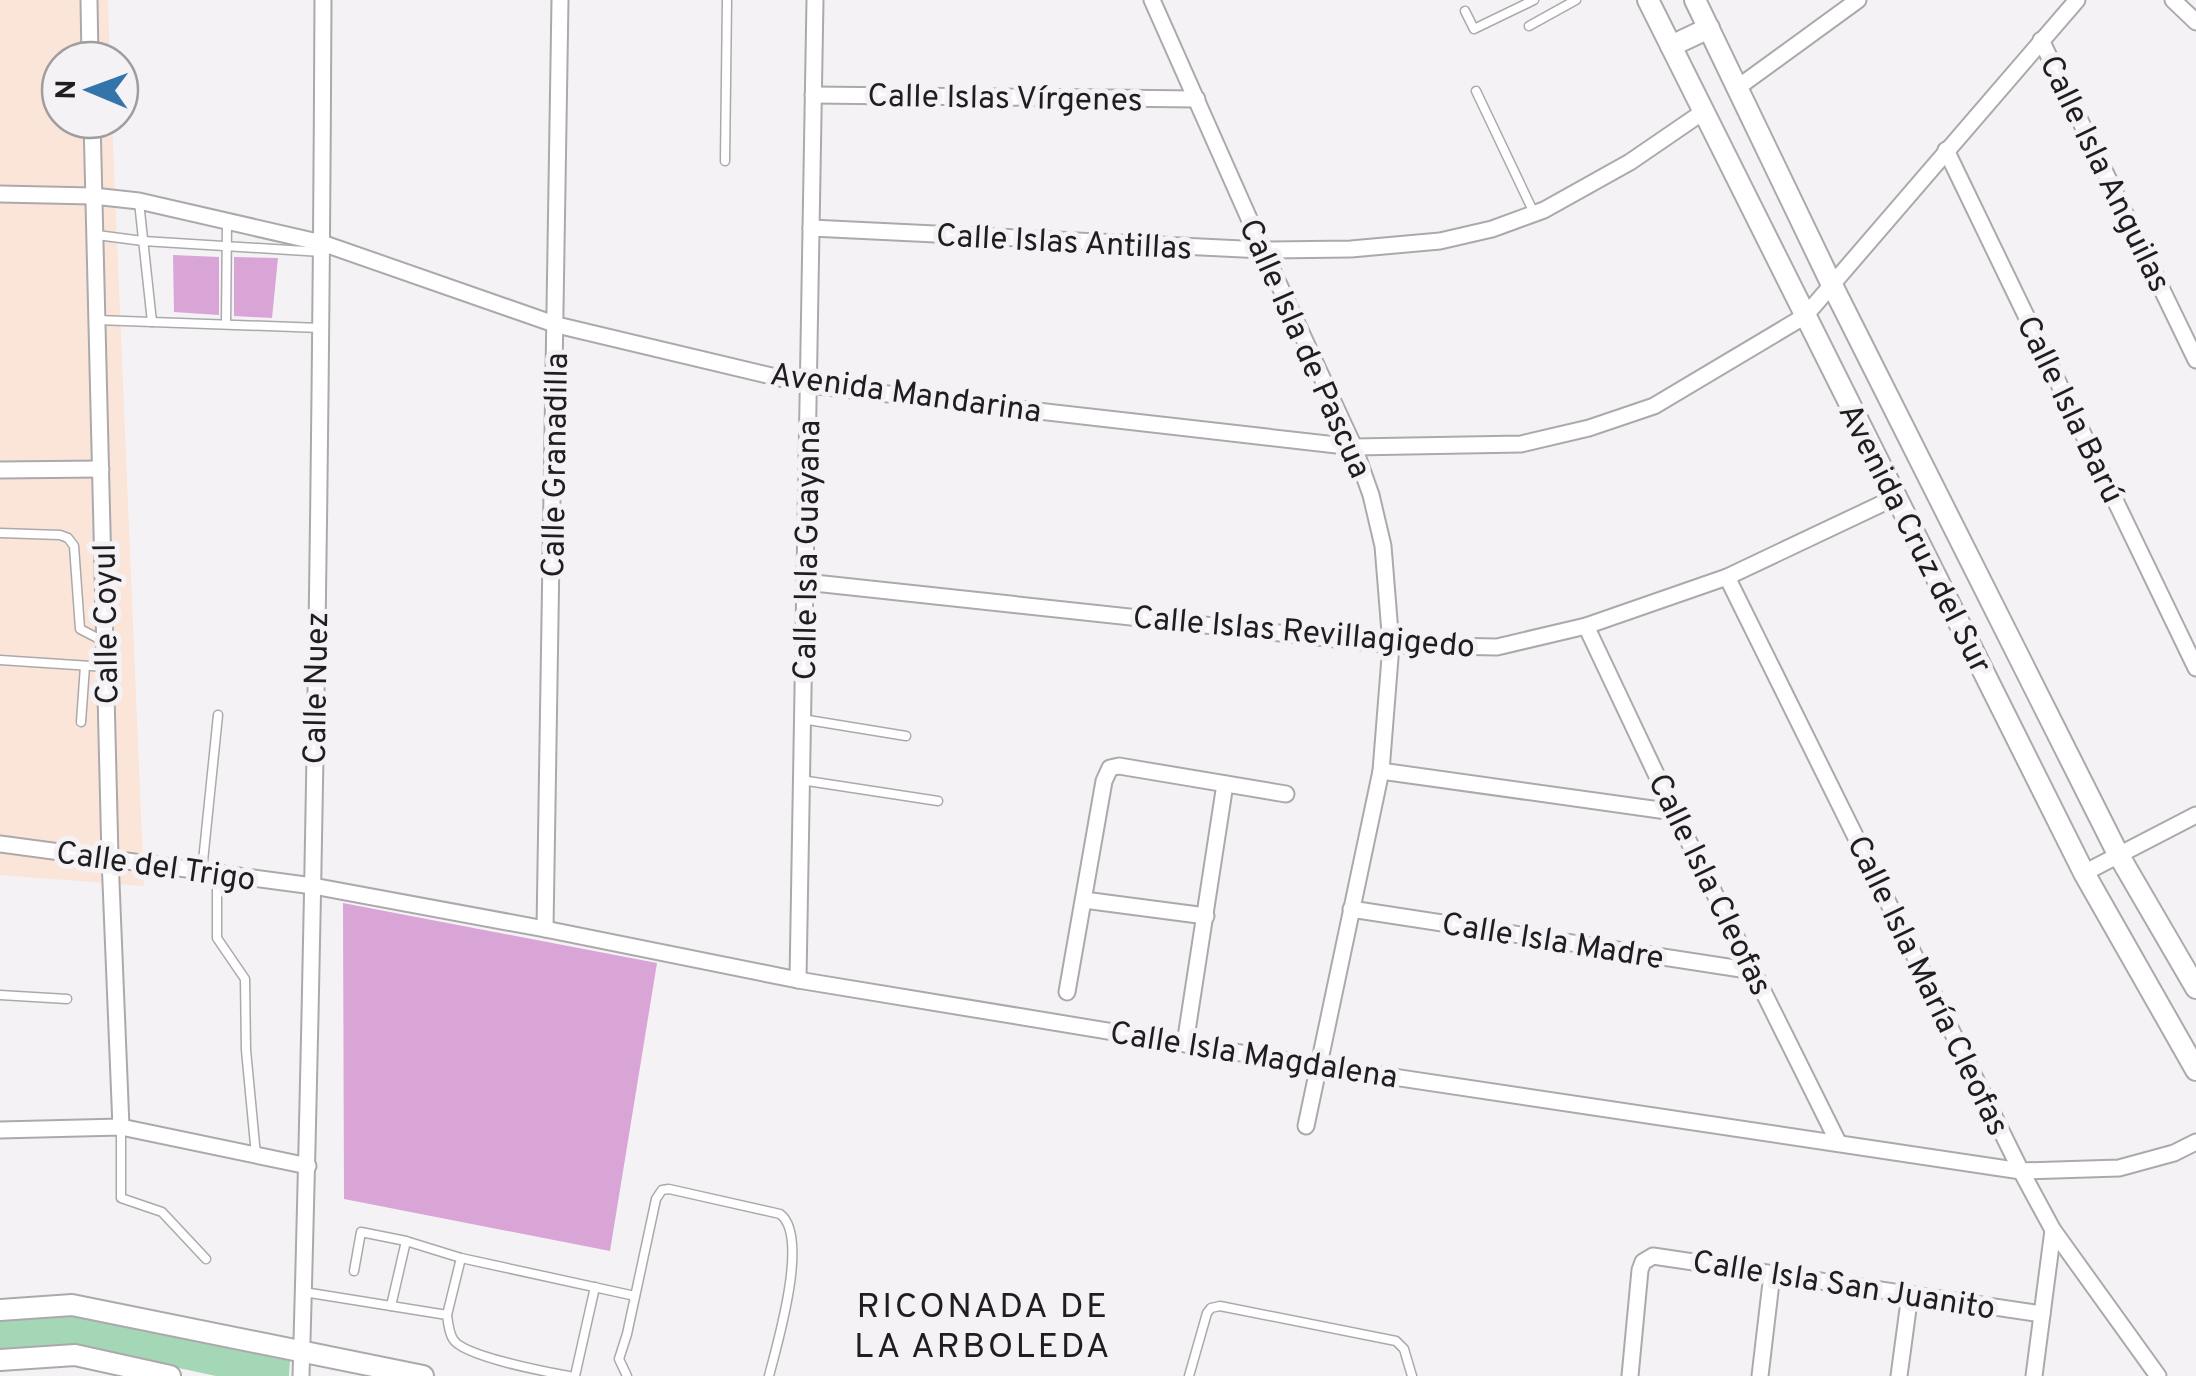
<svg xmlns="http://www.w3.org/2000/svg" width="2196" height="1376" font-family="Overpass,sans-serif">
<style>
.commercial{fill:#fbe5d8}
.green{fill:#a4d7b5}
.building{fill:#d8a5d6}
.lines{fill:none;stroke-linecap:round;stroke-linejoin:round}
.lane-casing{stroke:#aca9ac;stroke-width:11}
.street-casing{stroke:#aca9ac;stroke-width:19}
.secondary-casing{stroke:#aca9ac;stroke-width:24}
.lane{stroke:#fff;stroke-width:8}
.street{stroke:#fff;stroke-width:15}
.secondary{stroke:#fff;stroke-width:20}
.labels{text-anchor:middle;stroke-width:10;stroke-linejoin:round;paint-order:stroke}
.street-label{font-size:32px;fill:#1f1e1f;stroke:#f5f2f5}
.neighbourhood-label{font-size:35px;letter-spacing:2.5px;fill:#1f1e1f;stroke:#f5f2f5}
</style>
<rect width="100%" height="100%" fill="#f5f2f5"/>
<!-- commercial -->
<path class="commercial" d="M0 0H108L110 60H60V120H112L144 886 0 875Z"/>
<!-- green -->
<path class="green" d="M75 1315 290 1361 289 1376H216L75 1346 0 1349V1319Z"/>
<!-- building -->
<g class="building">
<path d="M173 255 219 257V315L174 312Z"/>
<path d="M234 257 278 258 272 318 234 316Z"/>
<path d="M343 903 657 963 610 1251 344 1199Z"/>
</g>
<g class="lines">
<!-- lane casing -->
<g class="lane-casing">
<g id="lane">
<path d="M1465 11 1474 29 1534 0"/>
<path d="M1529 26 1576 0"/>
<path d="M1476 91 1534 213"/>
<path d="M725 161 727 0"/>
<path d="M139 202 152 322"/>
<path d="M97 235 143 241 322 252"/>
<path d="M97 320 321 328"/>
<path d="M226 324 227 221"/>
<path d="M0 533 60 535 68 538 74 546 80 629 105 642"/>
<path d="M0 660 106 667"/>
<path d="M802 719 906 736"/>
<path d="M81 722 85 666"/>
<path d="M801 780 938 801"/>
<path d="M202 871 218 715"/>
<path d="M217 874V938L245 979 246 1050 256 1155"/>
<path d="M0 995 67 999"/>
<path d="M121 1127V1198L162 1212 206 1259"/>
<path d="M354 1271 361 1232 406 1241 461 1258 635 1296"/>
<path d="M304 1292 447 1315C448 1323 449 1333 453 1339 462 1356 547 1372 569 1376"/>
<path d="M391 1306 406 1241"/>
<path d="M447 1315 461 1258"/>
<path d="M575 1376 595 1287"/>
<path d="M627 1376 619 1359 627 1334 656 1199 662 1190 669 1189 780 1214C810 1236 777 1344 769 1376"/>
<path d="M1189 1376 1207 1313 1211 1308 1220 1306 1396 1341 1404 1349 1412 1376"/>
</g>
</g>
<!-- street casing -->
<g class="street-casing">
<g id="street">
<path d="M89 0 90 60"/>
<path d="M1152 0 1263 250 1354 447 1371 495 1383 546 1391 645 1381 771 1306 1126"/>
<path d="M2173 0 2196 22"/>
<path d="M2041 40 2196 360"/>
<path d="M1737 88 1858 0"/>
<path d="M813 95 1197 99"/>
<path d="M92 120 110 858 121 1127"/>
<path d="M1946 150 2196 668"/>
<path d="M0 194 93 196 139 201 322 243 557 325 809 385 1354 447 1521 444 1589 428 1654 406 1805 316 2077 0"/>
<path d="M811 228 1263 250 1351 249 1440 241 1492 229 1544 210 1630 162 1703 112"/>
<path d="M0 470 101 469"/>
<path d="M1727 577 2021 1171 2053 1230 2158 1376"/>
<path d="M805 582 1391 645 1497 647 1586 626 1727 577 1896 497"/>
<path d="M1586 626 1674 812 1838 1142"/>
<path d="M1381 771 1674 812"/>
<path d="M0 844 313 886 545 929 798 980 1320 1066 2021 1171 2119 1168 2174 1153 2196 1142"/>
<path d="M2084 873 2196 815"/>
<path d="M1084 900 1206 916"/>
<path d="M1351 909 1754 971"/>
<path d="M545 929 560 0"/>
<path d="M798 980 815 0"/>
<path d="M1067 992 1104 781 1110 768 1119 766 1286 794"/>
<path d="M1185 1044 1225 784"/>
<path d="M0 1130 121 1127 308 1166"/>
<path d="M301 1376C314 917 321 459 323 0"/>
<path d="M1630 1376 1640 1270 1643 1262 1653 1256 2042 1314"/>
<path d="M1760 1376 1772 1274"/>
<path d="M1899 1376 1910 1294"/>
<path d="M2034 1376 2053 1230"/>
</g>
</g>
<!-- secondary casing -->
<g class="secondary-casing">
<g id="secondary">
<path d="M1648 0 2084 873 2196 1070"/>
<path d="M1695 0 1832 285 2118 854 2196 988"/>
<path d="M1671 46 1709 28"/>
<path d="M0 1310 72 1305 423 1376"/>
<path d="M0 1360 75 1355 170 1376"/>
</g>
</g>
<!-- lane -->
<use href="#lane" class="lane"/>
<!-- street -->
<use href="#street" class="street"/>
<!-- secondary -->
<use href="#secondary" class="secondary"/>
</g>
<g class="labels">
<!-- street labels -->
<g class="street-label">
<text transform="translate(1005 97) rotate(1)" y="11">Calle Islas Vírgenes</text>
<text transform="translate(2106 173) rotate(64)" y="11">Calle Isla Anguilas</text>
<text transform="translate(1064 241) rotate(3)" y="11">Calle Islas Antillas</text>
<text transform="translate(1306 348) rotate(66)" y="11">Calle Isla de Pascua</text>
<text transform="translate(906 392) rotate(8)" y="11">Avenida Mandarina</text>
<text transform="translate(2071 409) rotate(64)" y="11">Calle Isla Barú</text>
<text transform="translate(554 465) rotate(-89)" y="11">Calle Granadilla</text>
<text transform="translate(1916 538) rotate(63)" y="11">Avenida Cruz del Sur</text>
<text transform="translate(806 550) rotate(-89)" y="11">Calle Isla Guayana</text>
<text transform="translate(105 624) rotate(-91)" y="11">Calle Coyul</text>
<text transform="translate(1304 631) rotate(5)" y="11">Calle Islas Revillagigedo</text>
<text transform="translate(315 688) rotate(-89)" y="11">Calle Nuez</text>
<text transform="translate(156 865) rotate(8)" y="11">Calle del Trigo</text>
<text transform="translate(1711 884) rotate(64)" y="11">Calle Isla Cleofas</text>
<text transform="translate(1553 940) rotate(9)" y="11">Calle Isla Madre</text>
<text transform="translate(1929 985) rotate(64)" y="11">Calle Isla María Cleofas</text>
<text transform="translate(1254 1054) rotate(9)" y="11">Calle Isla Magdalena</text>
<text transform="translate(1844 1284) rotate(9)" y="11">Calle Isla San Juanito</text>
</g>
<!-- neighbourhood labels -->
<g class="neighbourhood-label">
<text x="983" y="1317">RICONADA DE<tspan x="983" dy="40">LA ARBOLEDA</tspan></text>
</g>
</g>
<!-- north arrow -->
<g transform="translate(90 90) rotate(271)"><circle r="48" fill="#f5f2f5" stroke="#9f9d9f" stroke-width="2.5"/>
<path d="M0-8L18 38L0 25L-18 38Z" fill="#3374aa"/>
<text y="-15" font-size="28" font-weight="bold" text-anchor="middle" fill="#1f1e1f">N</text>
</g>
</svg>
